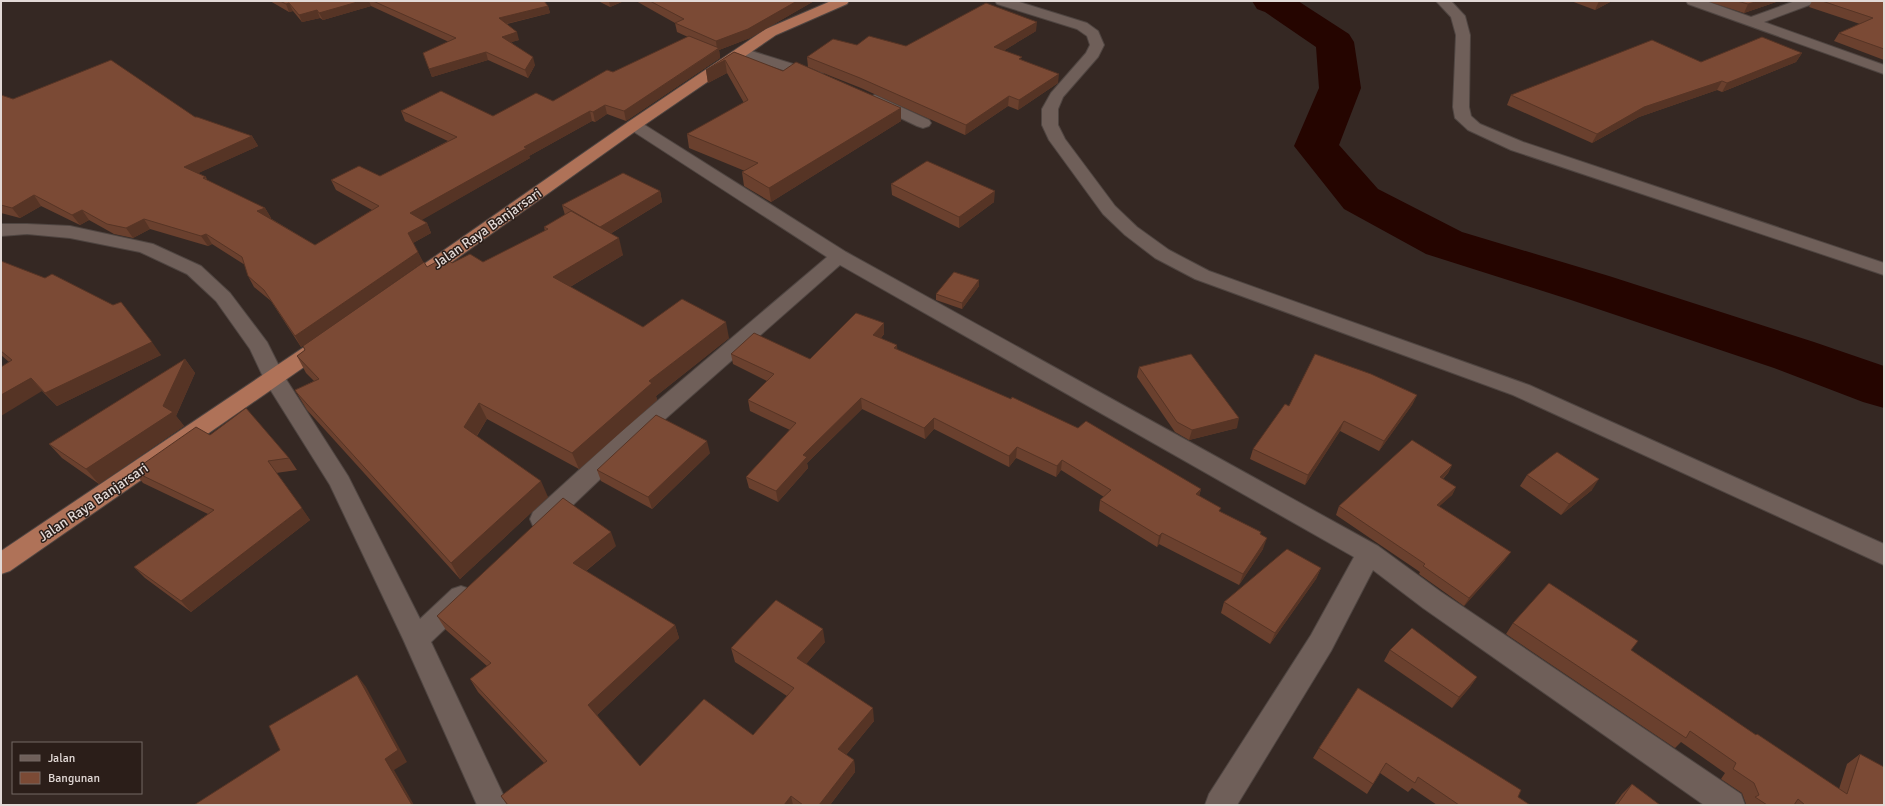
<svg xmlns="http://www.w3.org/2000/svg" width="1885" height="806" font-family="Signika,sans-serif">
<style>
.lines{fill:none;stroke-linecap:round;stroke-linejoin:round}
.river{fill:#250500;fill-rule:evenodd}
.minor-casing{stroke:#4f4541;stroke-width:2}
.tertiary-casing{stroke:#4f4541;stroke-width:2}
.trunk-casing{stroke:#4f4541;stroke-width:2}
.minor{fill:#6f5f59;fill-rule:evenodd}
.tertiary{fill:#6f5f59;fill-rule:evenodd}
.trunk{fill:#af7258;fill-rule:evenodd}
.wall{fill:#6a402e}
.shaded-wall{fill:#563425}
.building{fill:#7b4a35;stroke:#563425}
.labels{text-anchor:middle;stroke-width:3;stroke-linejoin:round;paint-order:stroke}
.street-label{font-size:14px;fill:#e2d9d6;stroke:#2b1e19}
</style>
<rect width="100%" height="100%" fill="#352823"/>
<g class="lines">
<!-- river -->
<path class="river" d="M1252 1H1298L1349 34 1354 42 1361 88 1339 145 1378 189 1462 232 1609 276 1814 342 1884 366V408L1863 402 1774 368 1571 300 1426 254 1344 209 1294 146 1319 88 1316 47 1265 12 1257 9Z"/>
<!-- minor casing -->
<g class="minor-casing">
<g id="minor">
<path d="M995 1H1016L1087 23 1098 31 1104 45 1098 57 1063 97 1058 109V125L1065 139 1115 206 1137 227 1169 250 1209 271 1529 385 1884 544V565L1513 395 1195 279 1155 258 1125 235 1103 214 1049 140 1042 125V109L1051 93 1086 53 1090 45 1087 36 1077 29 997 4Z"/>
<path d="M1436 1H1451L1465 16 1470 35 1469 107 1471 116 1480 124 1523 142 1884 263V275L1511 150 1468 130 1455 118 1453 107 1456 35 1451 17Z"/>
<path d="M1686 1H1706L1751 17 1795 1H1814L1812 4 1764 22 1884 65V74L1688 4Z"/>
<path d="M742 48 822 73 825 76 822 79 817 81 737 55 735 52 737 49Z"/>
<path d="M875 95 929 120 931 123 929 126 923 128 917 126 869 103 867 100 869 97Z"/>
<path d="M634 120 640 122 846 252 1378 546 1441 592 1741 794 1745 805H1704L1423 608 1373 570 1331 651 1237 805H1205L1209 794 1311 635 1354 557 840 265 638 443 551 526 542 529 533 526 530 519 533 512 622 431 827 257 628 128 626 125 628 122Z"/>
<path d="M274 371 282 373 348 476 420 619 452 589 461 586 470 589 474 597 470 605 431 642 508 805H477L403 639 330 485 263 378 266 373Z"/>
</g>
</g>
<!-- tertiary casing -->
<g class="tertiary-casing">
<path id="tertiary" d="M1 224H27L70 226 153 244 201 266 230 293 267 342 285 378 282 383 274 385 266 383 250 349 216 301 187 274 140 252 70 238 27 234 1 236Z"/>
</g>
<!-- trunk casing -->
<g class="trunk-casing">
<g id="trunk">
<path d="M831 1H849L847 4 776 35 640 128 428 279 421 281 414 279 411 275 414 271 628 122 766 29Z"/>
<path d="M323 337 330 339 333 344 330 349 10 571 1 574V551L316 339Z"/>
</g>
</g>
<!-- minor -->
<use href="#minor" class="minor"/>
<!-- tertiary -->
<use href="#tertiary" class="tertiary"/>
<!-- trunk -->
<use href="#trunk" class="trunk"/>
</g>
<!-- wall -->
<g class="wall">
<path d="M270 1H544L548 6 550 13 507 24 519 40 511 42 535 65 528 78 488 60 432 77 423 53 449 42 371 6 323 20 320 18 302 22 293 11 289 12Z"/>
<path d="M598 1H624L610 7Z"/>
<path d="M636 1H814L750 38 719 50 720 58 626 121 607 114 595 122 592 121 529 156 530 158 421 220 427 223 431 233 413 243 423 262 301 347 271 301 254 287 248 276 245 265 212 244 208 246 150 229 133 238 114 234 89 220 80 225 41 206 20 218 1 213V95L13 99 195 117 252 136 258 146 198 173 206 177 207 180 265 208 271 218H270L315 245 372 210 336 190 331 180 380 176 448 141 405 121 401 111 493 116 553 101 613 72 688 37 677 32 675 23Z"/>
<path d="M1571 1H1612L1595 10Z"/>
<path d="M1707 1H1779L1744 13Z"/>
<path d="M1812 1H1884V60L1834 41 1839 33 1860 24 1809 7Z"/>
<path d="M1036 31 1003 51 1022 60 1058 83 1018 110 1008 106 965 135 861 88 808 67 807 57 857 45 906 46Z"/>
<path d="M734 52 901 121 771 202 744 186 742 172 745 171 689 148 687 134 744 103 727 73 708 83 706 70Z"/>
<path d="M1802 53 1796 62 1722 92 1717 90 1639 117 1592 143 1507 105 1511 95 1701 62Z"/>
<path d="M891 184 994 202 959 228 892 195Z"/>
<path d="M660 191 662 202 610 234 623 255 570 287 643 327 729 338 656 396 657 400 579 469 487 419 477 436 548 497 460 579 307 410 295 390 314 381 306 373 297 356 305 350 303 346 452 263 483 262 545 231 544 227 565 215 562 205Z"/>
<path d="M1 261 161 355 57 406 42 391 1 355Z"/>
<path d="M979 280V286L962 309 936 300V294Z"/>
<path d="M884 323V334L881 338 897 350 1201 489 1199 496 1220 512 1260 535 1263 549 1239 585 1159 544 1157 547 1099 511 1100 500 1104 497 1061 470 1056 477 1016 458 1009 467 934 429 925 439 862 409 807 463 808 468 778 502 749 488 746 477 790 430 750 411 748 400 767 381 733 364 731 354 810 359Z"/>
<path d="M185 359 195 373 176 416 184 426 99 484 62 458 49 444Z"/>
<path d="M1139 367 1237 428 1189 440 1175 432 1137 377Z"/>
<path d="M1417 395 1412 405 1379 451 1340 431 1305 485 1250 459 1253 449 1289 406Z"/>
<path d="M210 435 289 458 297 470 276 473 310 520 191 612 145 578 134 567 208 514 143 483 133 471Z"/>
<path d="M710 453 652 509 601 481 597 470Z"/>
<path d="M1452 465 1448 473 1443 479 1456 487 1452 495 1439 506 1505 560 1464 606 1419 574 1420 572 1336 515 1339 506Z"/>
<path d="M1527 475 1592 490 1561 515 1520 486Z"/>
<path d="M616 546 586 571 675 625 679 638 597 715 640 766 753 735 787 696 735 662 731 648 825 642 806 664 874 721 846 755 854 760 855 772 830 805H507L501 796 544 763 478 692 470 679 487 666 446 630 437 616Z"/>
<path d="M1321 568 1316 579 1270 644 1221 613 1224 602Z"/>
<path d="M1513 623 1631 650 1756 735 1757 734 1839 789 1847 764 1860 754 1884 805H1745L1746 804 1742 793 1721 779 1725 773 1681 742 1675 748 1506 634Z"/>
<path d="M1390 650 1477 677 1470 687 1452 708 1384 661Z"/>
<path d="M1358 688 1518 797 1530 805H1437L1412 788 1408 792 1380 773 1367 794 1313 758 1319 748Z"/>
<path d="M1632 784 1660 805H1614L1622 794Z"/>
</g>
<!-- shaded-wall -->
<g class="shaded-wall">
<path d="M361 1H369L371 6 323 20 319 13Z"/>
<path d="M609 1H624L610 7Z"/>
<path d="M797 1H814L750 38 719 50 720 58 626 121 624 111 717 50 716 41Z"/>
<path d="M1599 1H1612L1595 10Z"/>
<path d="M1759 1H1779L1744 13 1748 4Z"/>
<path d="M289 3 293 11 289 12 286 4Z"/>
<path d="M548 6 550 13 501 25 499 18Z"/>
<path d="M317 10 320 18 302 22 299 15Z"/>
<path d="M1037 22 1036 31 993 57 994 47Z"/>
<path d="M517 32 519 40 504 44 502 37Z"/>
<path d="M486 52 488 60 432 77 429 69Z"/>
<path d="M1802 53 1796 62 1722 92 1727 83Z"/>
<path d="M533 57 535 65 528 78 525 70Z"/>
<path d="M725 60 727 73 708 83 706 70Z"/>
<path d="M1059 74 1058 83 1018 110 1019 100Z"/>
<path d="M1722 81 1717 90 1639 117 1592 143 1597 134 1644 107Z"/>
<path d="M1009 96 1008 106 965 135 966 125Z"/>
<path d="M605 105 607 114 595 122 593 112Z"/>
<path d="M901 108V121L771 202 769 188Z"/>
<path d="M590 111 592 121 529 156 530 158 415 224 410 213 524 147Z"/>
<path d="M252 136 258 146 190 177 184 167Z"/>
<path d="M660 191 662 202 603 238 600 227Z"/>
<path d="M995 191 994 202 959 228V217Z"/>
<path d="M34 195 41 206 20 218 12 208Z"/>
<path d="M265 208 271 218 263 221 257 211Z"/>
<path d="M82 210 89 220 80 225 72 215Z"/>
<path d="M144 219 150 229 133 238 126 228Z"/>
<path d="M427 223 431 233 413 243 408 233Z"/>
<path d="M206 234 212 244 208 246 201 236Z"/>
<path d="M619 238 623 255 558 294 553 277Z"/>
<path d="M418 252 423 262 301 347 295 336Z"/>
<path d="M979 280V286L962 309V303Z"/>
<path d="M726 322 729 338 656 396 657 400 579 469 572 453 649 381Z"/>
<path d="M884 323V334L874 346 873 335Z"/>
<path d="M152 342 161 355 57 406 45 393Z"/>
<path d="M897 345 898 356 894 348Z"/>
<path d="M185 359 195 373 176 416 184 426 99 484 86 469 163 406Z"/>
<path d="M31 378 42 391 1 416V395Z"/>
<path d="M1417 395 1412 405 1379 451 1384 441Z"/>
<path d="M861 398 862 409 807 463 808 468 778 502 776 491 803 455Z"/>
<path d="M479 403 487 419 472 443 464 427Z"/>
<path d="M934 418V429L925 439 924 428Z"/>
<path d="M1239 418 1237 428 1189 440 1192 430Z"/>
<path d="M1344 421 1340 431 1305 485 1308 475Z"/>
<path d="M707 441 710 453 652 509 648 497Z"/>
<path d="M1017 447 1016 458 1009 467V456Z"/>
<path d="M1062 460 1061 470 1056 477 1057 466Z"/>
<path d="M1452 465 1448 473 1436 485 1440 477Z"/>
<path d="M1599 479 1592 490 1561 515 1569 504Z"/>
<path d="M541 481 548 497 460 579 451 563Z"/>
<path d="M1456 487 1452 495 1432 513 1437 505Z"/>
<path d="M1201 489 1198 499 1196 494Z"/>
<path d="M302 508 310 520 191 612 181 601Z"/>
<path d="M611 532 616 546 578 577 573 563Z"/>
<path d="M1162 533 1159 544 1157 547 1159 536Z"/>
<path d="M1267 538 1263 549 1239 585 1243 574Z"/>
<path d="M1511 552 1505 560 1464 606 1469 598Z"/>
<path d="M1321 568 1316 579 1270 644 1275 633Z"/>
<path d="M675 625 679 638 594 718 588 705Z"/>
<path d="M823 629 825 642 799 672 797 658Z"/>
<path d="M357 675 366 687 407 762 394 770 414 805H412L385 759Z"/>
<path d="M1477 677 1470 687 1452 708 1459 697Z"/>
<path d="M873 708 874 721 840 762 838 749Z"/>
<path d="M854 760 855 772 830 805H819Z"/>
<path d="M791 796 793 805H784Z"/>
</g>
<!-- building -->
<g class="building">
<path d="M280 1H361L319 13 317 10 299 15 289 3 286 4Z"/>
<path d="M373 1H544L548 6 499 18 517 32 502 37 533 57 525 70 486 52 429 69 423 53 456 38Z"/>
<path d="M650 1H797L748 29 716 41 675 23 684 19Z"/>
<path d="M1737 1H1759L1748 4Z"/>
<path d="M1822 1H1884V49L1839 33 1873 18Z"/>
<path d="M986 3 1037 22 994 47 1022 57 1019 59 1059 74 1019 100 1009 96 966 125 860 78 807 57 833 39 857 45 869 36 906 46Z"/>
<path d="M689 36 719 48 624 111 605 105 593 112 590 111 524 147 527 148 410 213 427 223 408 233 418 252 295 336 264 290 248 276 242 257 206 234 201 236 144 219 126 228 107 224 82 210 72 215 34 195 12 208 1 205V95L13 99 111 60 195 117H197L252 136 184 167 206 177 203 178 265 208 257 211 315 245 379 206 331 180 359 166 380 176 457 137 401 111 441 91 493 116 536 93 553 101 607 70 613 72Z"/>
<path d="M1762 37 1802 53 1727 83 1722 81 1644 107 1597 134 1511 95 1652 40 1701 62Z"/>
<path d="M734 52 783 71 796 62 901 108 769 188 742 172 758 163 687 134 748 100 725 60 706 70Z"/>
<path d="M927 161 995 191 959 217 891 184Z"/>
<path d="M623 173 660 191 600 227 562 205Z"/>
<path d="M571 211 619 238 553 277 643 327 682 299 726 322 649 381 652 383 572 453 479 403 464 427 541 481 451 563 297 393 295 390 319 379 297 356 305 350 303 346 424 262 427 267 445 257 452 263 470 254 483 262 548 229 544 227Z"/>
<path d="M1 261 45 278 52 274 113 305 121 302 152 342 45 393 31 378 1 395V367L12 360 1 351Z"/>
<path d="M954 272 979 280 962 303 936 294Z"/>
<path d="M856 313 884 323 873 335 897 345 894 348 1011 399 1012 397 1078 428 1086 421 1201 489 1196 494 1221 508 1219 511 1261 532 1260 534 1267 538 1243 574 1162 533 1159 536 1100 500 1111 490 1062 460 1057 466 1017 447 1009 456 934 418 924 428 861 398 803 455 807 457 776 491 746 477 796 423 748 400 774 374 731 354 754 333 810 359Z"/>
<path d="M1191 354 1239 418 1192 430 1177 422 1139 367Z"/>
<path d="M1315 354 1371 374 1417 395 1384 441 1344 421 1308 475 1253 449 1285 404 1289 406Z"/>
<path d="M185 359 163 406 173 412 86 469 49 444Z"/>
<path d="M246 408 289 458 268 461 302 508 181 601 134 567 214 510 133 471 196 427 210 435Z"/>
<path d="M656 415 707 441 648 497 597 470Z"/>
<path d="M1412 440 1452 465 1440 477 1456 487 1437 505 1511 552 1469 598 1423 566 1425 564 1339 506Z"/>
<path d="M1557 452 1599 479 1569 504 1527 475Z"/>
<path d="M563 498 611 532 573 563 675 625 588 705 640 766 704 699 753 735 794 688 731 648 776 600 823 629 797 658 873 708 838 749 854 760 819 805H803L791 796 784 805H508L501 796 547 761 470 679 491 663 437 616Z"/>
<path d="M1287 549 1321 568 1275 633 1224 602Z"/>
<path d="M1549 583 1638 641 1631 650 1756 735 1757 734 1847 794 1860 754 1884 767V805H1805L1798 799 1794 805H1767L1755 797 1759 795 1754 783 1733 769 1736 763 1690 731 1686 738 1513 623Z"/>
<path d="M1412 628 1477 677 1459 697 1390 650Z"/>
<path d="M357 675 398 750 385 759 412 805H194L280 750 269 726Z"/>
<path d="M1358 688 1521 790 1518 797 1530 805H1459L1418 777 1415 783 1386 763 1373 784 1319 748Z"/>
<path d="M1632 784 1660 805H1617Z"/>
</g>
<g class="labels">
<!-- street labels -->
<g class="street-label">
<text transform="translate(487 228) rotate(-35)" y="5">Jalan Raya Banjarsari</text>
<text transform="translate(93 502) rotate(-34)" y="5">Jalan Raya Banjarsari</text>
</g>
</g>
<!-- border -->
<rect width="1885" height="806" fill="none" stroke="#e2d9d6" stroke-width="4"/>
<!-- legend -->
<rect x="12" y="742" width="130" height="52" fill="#2b1e19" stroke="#746965"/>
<rect x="20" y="755" width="20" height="6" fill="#6f5f59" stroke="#746965"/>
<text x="48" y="762" font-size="12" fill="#e2d9d6">Jalan</text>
<rect x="20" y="772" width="20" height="12" fill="#7b4a35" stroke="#746965"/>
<text x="48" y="782" font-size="12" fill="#e2d9d6">Bangunan</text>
</svg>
